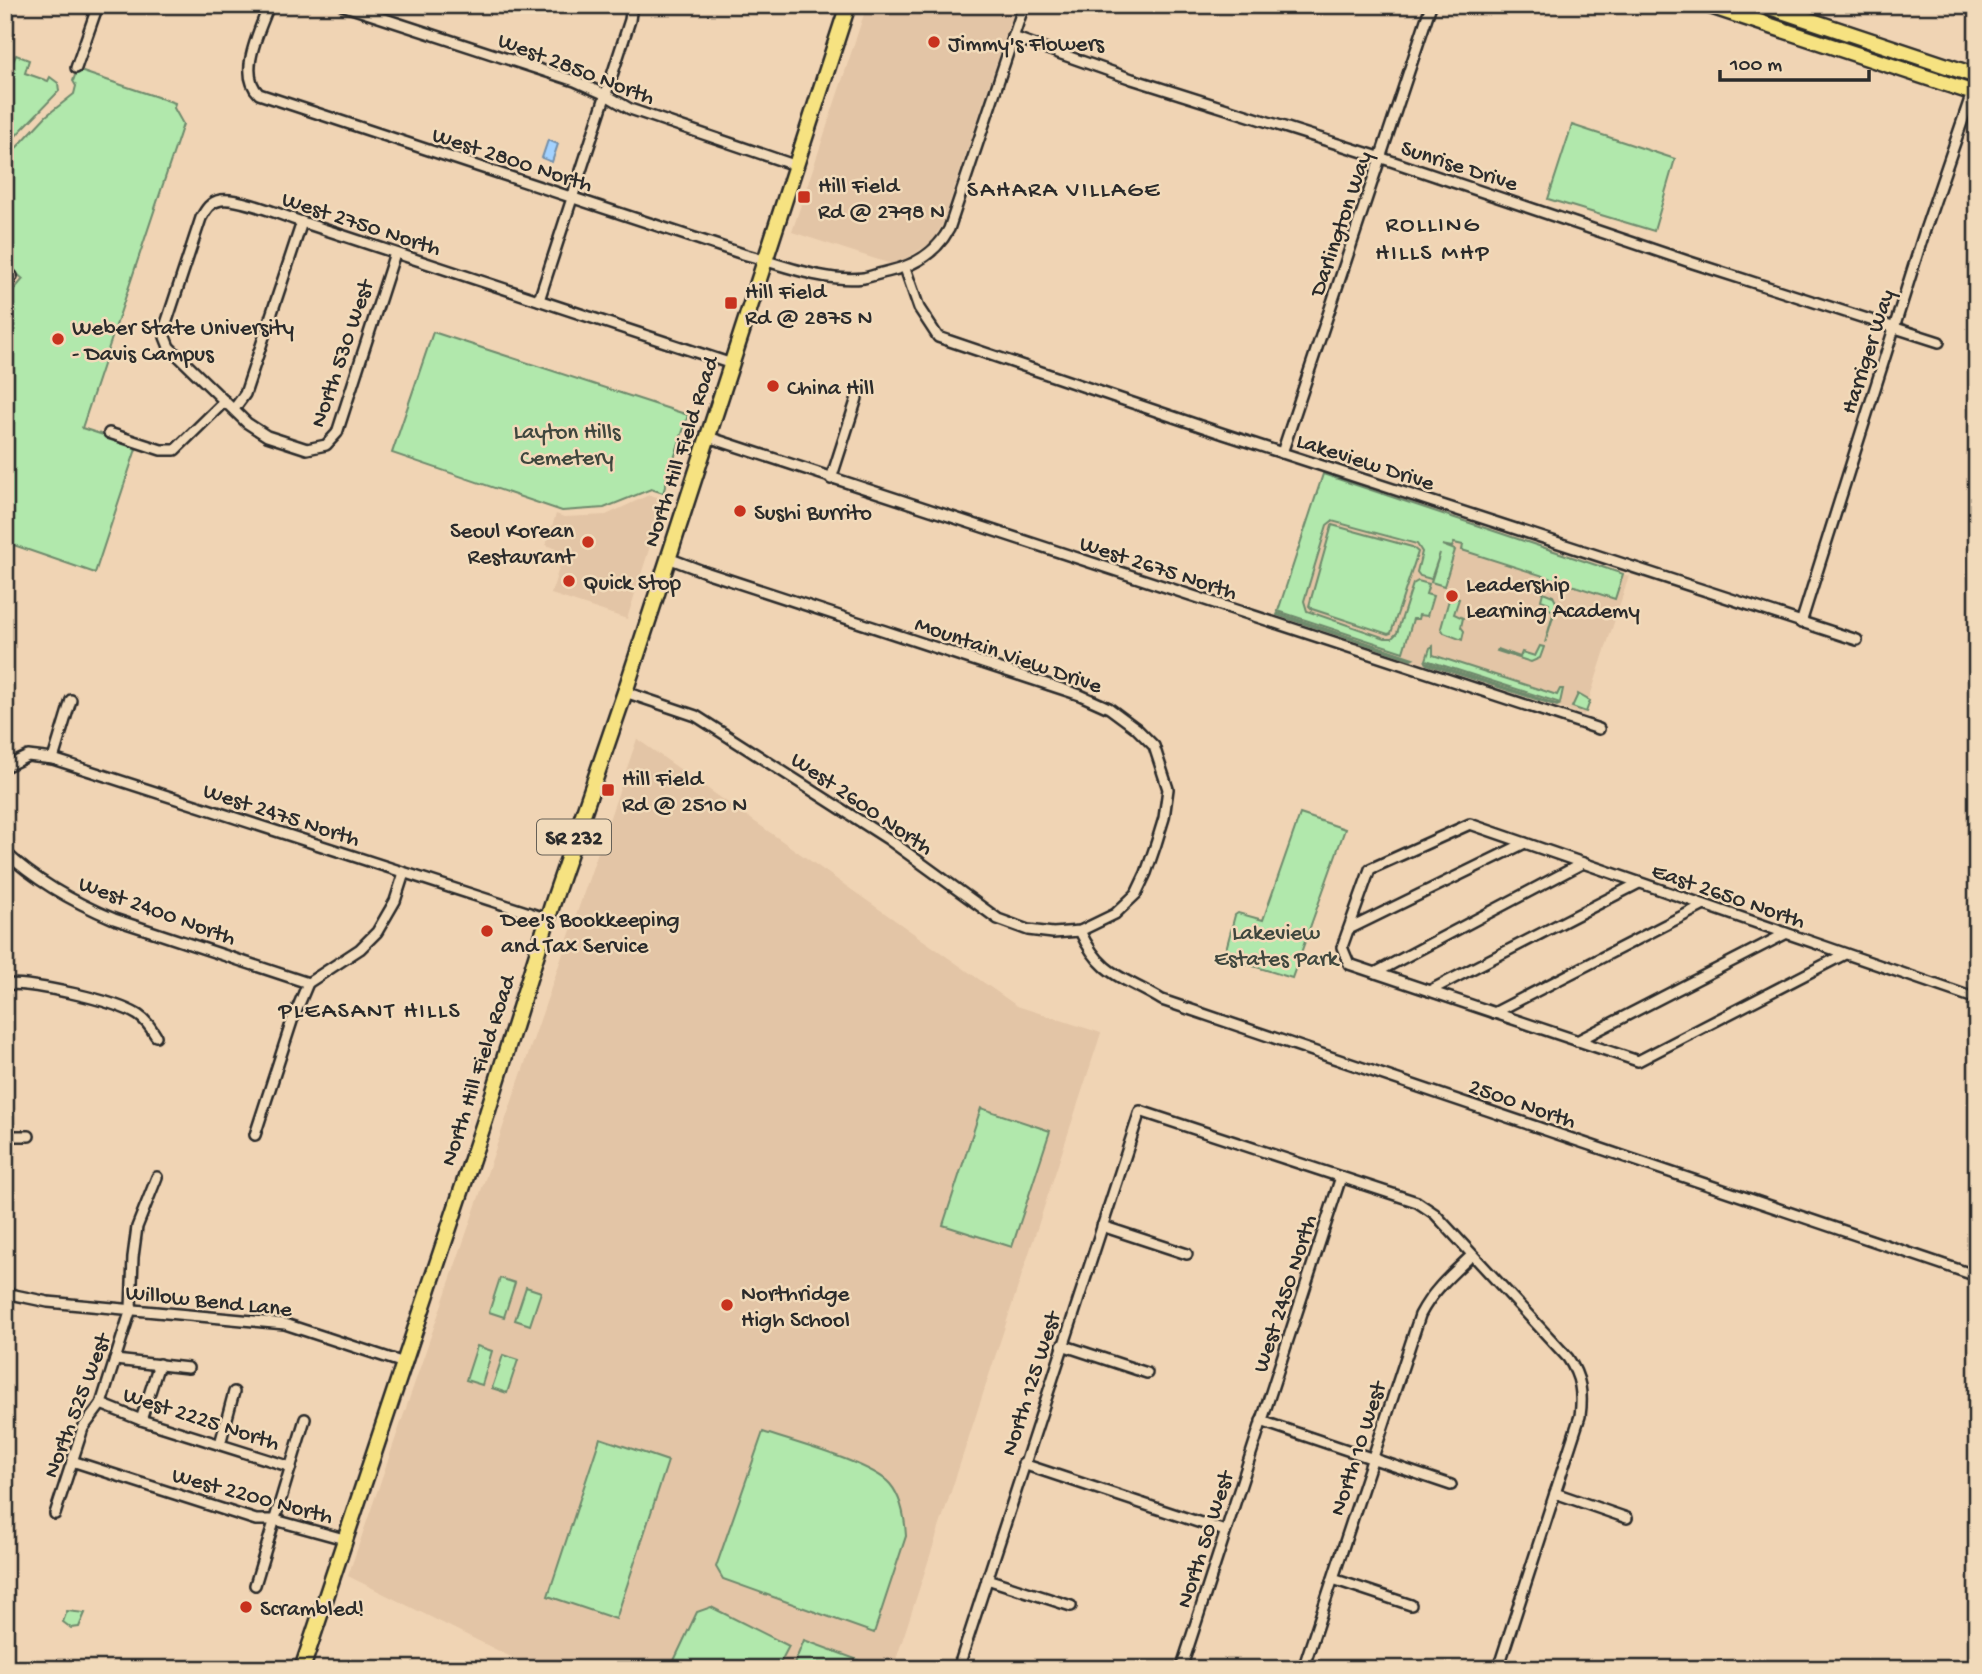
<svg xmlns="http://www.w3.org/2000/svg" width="1982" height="1674" font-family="'Gochi Hand',sans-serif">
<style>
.built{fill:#e3c5a6}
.green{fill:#b1e8ac;stroke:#6e8a6c;stroke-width:2}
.water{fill:#a3d2ff;stroke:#738faa;stroke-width:2}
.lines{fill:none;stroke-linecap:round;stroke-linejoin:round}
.minor-casing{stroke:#2b2b2b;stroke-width:14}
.primary-casing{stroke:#2b2b2b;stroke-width:19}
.minor{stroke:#f1daba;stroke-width:9}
.primary{stroke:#f6e281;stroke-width:14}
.poi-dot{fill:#c8321e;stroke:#f1daba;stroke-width:2.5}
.labels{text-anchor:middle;stroke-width:5;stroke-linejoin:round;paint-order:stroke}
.shield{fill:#f1daba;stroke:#666056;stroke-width:2}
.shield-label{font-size:21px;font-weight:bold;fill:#2b2b2b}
.poi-label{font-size:23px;fill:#2b2b2b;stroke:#f1daba;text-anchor:start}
.street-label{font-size:23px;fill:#2b2b2b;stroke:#f1daba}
.park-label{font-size:23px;fill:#3f473e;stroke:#f1daba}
.neighbourhood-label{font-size:24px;letter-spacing:2px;fill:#2b2b2b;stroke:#f1daba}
</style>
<rect width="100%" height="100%" fill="#f0d4b4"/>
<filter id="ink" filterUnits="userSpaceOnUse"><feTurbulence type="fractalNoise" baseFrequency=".0143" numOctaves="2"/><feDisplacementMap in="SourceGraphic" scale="14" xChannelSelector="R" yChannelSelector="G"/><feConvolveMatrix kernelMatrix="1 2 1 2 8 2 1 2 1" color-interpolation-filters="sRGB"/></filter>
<g filter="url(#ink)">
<!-- built -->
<g class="built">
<path d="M867 5H1016L942 225 931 243 907 258 891 264 792 232Z"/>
<path d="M1322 477 1629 576 1584 715 1276 616Z"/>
<path d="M649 495 665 499 627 619 551 594 564 552 546 545 556 514 564 517 606 515Z"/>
<path d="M637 739 1017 1006 1101 1033 893 1669H535L348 1576Z"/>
</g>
<!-- green -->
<g class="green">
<path d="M16 55 29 60 25 73 48 81 50 77 58 83 59 91 5 147V79Z"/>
<path d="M77 70 175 103 174 108 183 124 82 428 137 446 95 573 5 542V300L23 279 5 263V160L46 116 74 94 76 86 73 81Z"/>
<path d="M1572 125 1675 159 1654 231 1548 199Z"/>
<path d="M433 332 688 415 663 493 651 489 604 508 562 511 392 453Z"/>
<path d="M1323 474 1623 574 1615 599 1462 550 1463 545 1454 543 1452 547 1442 545 1455 550 1444 586 1431 582 1440 553 1431 579 1420 576 1417 572 1422 552 1417 544 1332 521 1327 525 1304 601 1307 611 1385 638H1392L1397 633 1413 584 1418 581 1429 584 1426 594 1433 596 1427 616 1419 615 1418 619H1413L1403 652 1278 611Z"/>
<path d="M1332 525 1412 547 1418 552 1391 633 1388 634 1312 609 1309 606Z"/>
<path d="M1543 592 1553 596 1557 604 1545 643 1554 611 1547 608 1549 603 1541 600Z"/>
<path d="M1450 596 1459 599 1454 614 1463 618 1461 627 1464 631 1462 640 1444 633 1441 628Z"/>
<path d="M1278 613 1413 658 1411 659 1277 615Z"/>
<path d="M1433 646V655L1557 695 1560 689H1563L1560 703 1426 660 1430 648Z"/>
<path d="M1540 646 1544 647 1540 658 1531 662 1497 651 1498 649 1520 657 1522 652 1535 656Z"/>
<path d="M1426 662 1559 705 1557 706 1427 664Z"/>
<path d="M1578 694 1590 701 1586 712 1572 707Z"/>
<path d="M1300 814 1345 829 1292 978 1224 957 1235 915 1238 913 1263 920Z"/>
<path d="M981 1108 1050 1131 1012 1247 943 1225Z"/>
<path d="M500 1278 515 1283 504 1317 489 1312Z"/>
<path d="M526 1287 541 1292 530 1325 515 1320Z"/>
<path d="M477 1346 492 1351 482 1385 466 1380Z"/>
<path d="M503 1355 518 1360 507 1393 492 1388Z"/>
<path d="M763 1432C792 1442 872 1463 890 1484 902 1498 905 1518 906 1536L874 1633 723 1579 716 1567Z"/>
<path d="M600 1438 668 1461 616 1619 548 1596Z"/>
<path d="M711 1607 789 1646 777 1669H670L697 1612Z"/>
<path d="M67 1611 85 1613 79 1627 71 1628 63 1622Z"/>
<path d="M804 1640 869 1664 867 1669H792Z"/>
</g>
<!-- water -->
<path class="water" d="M548 140 558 144 552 162 542 158Z"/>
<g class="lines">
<!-- minor casing -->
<g class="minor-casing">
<g id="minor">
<path d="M80 5 96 10"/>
<path d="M269 5C260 30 237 73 259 94L743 254C781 264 824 283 864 278 872 276 881 273 890 271 916 265 936 253 949 229L1024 5"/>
<path d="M342 5 575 81 606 95 630 109 797 166"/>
<path d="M1013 37 1132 79 1382 158 1693 263 1939 342"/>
<path d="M76 68 98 5"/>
<path d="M395 253 337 433 326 445 307 449 267 436 247 423 169 347 165 337 166 324 201 218C206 209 210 202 221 200 238 197 284 216 302 222L732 364"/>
<path d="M905 268 919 308 938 337 1224 434 1857 640"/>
<path d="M5 271 12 276 5 289"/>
<path d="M539 300 630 20 632 5"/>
<path d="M234 409 245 394 302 222"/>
<path d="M109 433 161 450H175L225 401"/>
<path d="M708 437 1599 729"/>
<path d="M1282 453 1431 5"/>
<path d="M831 479 857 398"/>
<path d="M1801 623 1925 230 1972 93"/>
<path d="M625 692 696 716 888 839 998 919 1028 930 1053 933 1080 931 1115 914 1136 894 1146 873 1156 844 1164 818 1168 789 1154 746 1136 728 1109 708 1080 695 708 573 668 558"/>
<path d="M53 759 71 700"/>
<path d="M5 767 28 756 53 759 548 919"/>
<path d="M5 852C37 882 73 902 114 919L308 983"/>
<path d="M1349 929 1525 843"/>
<path d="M1080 931C1102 978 1123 976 1162 1000L1977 1276"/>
<path d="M1845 954 1638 1061 1349 964 1342 947 1370 869 1470 824 1977 999"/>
<path d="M1375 973 1583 863"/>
<path d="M5 984C34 983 114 1000 138 1015 146 1020 151 1028 156 1036"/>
<path d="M1429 991 1639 883"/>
<path d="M1494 1013 1704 905"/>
<path d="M1577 1041 1785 934"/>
<path d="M5 1133 14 1136H29"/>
<path d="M255 1135 292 1021 308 983 360 949 377 932 395 901 404 873"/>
<path d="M1102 1226 1187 1254"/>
<path d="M5 1293 48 1302 285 1324 404 1363"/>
<path d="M1062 1345 1147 1373"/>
<path d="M115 1360 188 1368"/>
<path d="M101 1404 141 1420 291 1467"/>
<path d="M141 1420 159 1364"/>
<path d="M1261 1421 1451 1485"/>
<path d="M220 1444 234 1392"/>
<path d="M72 1461 256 1520H275L344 1539"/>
<path d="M1023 1464 1225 1531"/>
<path d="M1555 1493 1627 1518"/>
<path d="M55 1514 83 1428 101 1404 131 1309 133 1257 137 1227 157 1177"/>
<path d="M987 1579 1071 1606"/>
<path d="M1333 1579 1411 1605"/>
<path d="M255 1585 305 1419"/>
<path d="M958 1669 1140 1111 1417 1202 1435 1214 1568 1358C1581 1377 1583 1394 1580 1416L1498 1669"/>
<path d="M1181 1669 1341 1177"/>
<path d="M1303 1669 1420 1315C1433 1290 1452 1274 1472 1255"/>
</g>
</g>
<!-- primary casing -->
<g class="primary-casing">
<g id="primary">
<path d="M1707 5 1977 94"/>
<path d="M1764 5 1977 76"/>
<path d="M302 1669 485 1120 552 905 625 692 848 5"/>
</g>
</g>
<!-- minor -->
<use href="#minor" class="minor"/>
<!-- primary -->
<use href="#primary" class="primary"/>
</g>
</g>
<!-- markers -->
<g class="poi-dot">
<circle cx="934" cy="42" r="7"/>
<rect x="797" y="190" width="14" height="14" rx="3.5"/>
<rect x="724" y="296" width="14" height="14" rx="3.5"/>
<circle cx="58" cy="339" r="7"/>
<circle cx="773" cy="386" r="7"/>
<circle cx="740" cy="511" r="7"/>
<circle cx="588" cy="542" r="7"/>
<circle cx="569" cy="581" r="7"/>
<circle cx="1452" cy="596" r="7"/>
<rect x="601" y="783" width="14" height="14" rx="3.5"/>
<circle cx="487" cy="931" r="7"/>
<circle cx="727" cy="1305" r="7"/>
<circle cx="246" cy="1607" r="7"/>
</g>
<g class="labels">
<!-- shield labels -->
<rect class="shield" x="537" y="819.5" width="74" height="35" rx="5"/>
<g class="shield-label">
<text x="574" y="844">SR 232</text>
</g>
<!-- poi labels -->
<g class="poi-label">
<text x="948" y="50">Jimmy's Flowers</text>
<text x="818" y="192">Hill Field<tspan x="818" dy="26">Rd @ 2798 N</tspan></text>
<text x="745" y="298">Hill Field<tspan x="745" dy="26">Rd @ 2875 N</tspan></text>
<text x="72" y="334">Weber State University<tspan x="72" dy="26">- Davis Campus</tspan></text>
<text x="787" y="394">China Hill</text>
<text x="754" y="519">Sushi Burrito</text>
<text x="574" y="537" text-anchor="end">Seoul Korean<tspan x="574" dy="26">Restaurant</tspan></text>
<text x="583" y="589">Quick Stop</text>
<text x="1466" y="591">Leadership<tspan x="1466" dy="26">Learning Academy</tspan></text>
<text x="622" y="785">Hill Field<tspan x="622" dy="26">Rd @ 2510 N</tspan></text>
<text x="501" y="926">Dee's Bookkeeping<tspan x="501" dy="26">and Tax Service</tspan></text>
<text x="741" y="1300">Northridge<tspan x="741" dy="26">High School</tspan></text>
<text x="260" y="1615">Scrambled!</text>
</g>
<!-- street labels -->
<g class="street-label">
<text transform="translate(577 67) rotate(21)" y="8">West 2850 North</text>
<text transform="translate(513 158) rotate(18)" y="8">West 2800 North</text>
<text transform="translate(1460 164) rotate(18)" y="8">Sunrise Drive</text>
<text transform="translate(362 222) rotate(18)" y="8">West 2750 North</text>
<text transform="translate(1339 223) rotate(-71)" y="8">Darlington Way</text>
<text transform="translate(1866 351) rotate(-72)" y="8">Harriger Way</text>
<text transform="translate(340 353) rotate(-71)" y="8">North 530 West</text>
<text transform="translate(679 451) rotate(-72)" y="8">North Hill Field Road</text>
<text transform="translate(1366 460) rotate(18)" y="8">Lakeview Drive</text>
<text transform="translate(1159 566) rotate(18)" y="8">West 2675 North</text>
<text transform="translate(1009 653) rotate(19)" y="8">Mountain View Drive</text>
<text transform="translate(863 802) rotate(34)" y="8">West 2600 North</text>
<text transform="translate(282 813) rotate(18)" y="8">West 2475 North</text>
<text transform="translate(1729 894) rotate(19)" y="8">East 2650 North</text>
<text transform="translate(158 909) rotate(20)" y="8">West 2400 North</text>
<text transform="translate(476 1070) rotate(-72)" y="8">North Hill Field Road</text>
<text transform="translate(1523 1102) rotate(19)" y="8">2500 North</text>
<text transform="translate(1283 1293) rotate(-72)" y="8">West 2450 North</text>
<text transform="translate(209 1299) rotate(6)" y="8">Willow Bend Lane</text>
<text transform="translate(1029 1383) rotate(-72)" y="8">North 125 West</text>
<text transform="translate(75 1405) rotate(-69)" y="8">North 525 West</text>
<text transform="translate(202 1417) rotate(18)" y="8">West 2225 North</text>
<text transform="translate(1356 1448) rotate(-72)" y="8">North 10 West</text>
<text transform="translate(253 1494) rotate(15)" y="8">West 2200 North</text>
<text transform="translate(1203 1539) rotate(-72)" y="8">North 50 West</text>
</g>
<!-- park labels -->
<g class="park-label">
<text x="567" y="438">Layton Hills<tspan x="567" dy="26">Cemetery</tspan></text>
<text x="1276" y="939">Lakeview<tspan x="1276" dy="26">Estates Park</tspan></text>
</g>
<!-- neighbourhood labels -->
<g class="neighbourhood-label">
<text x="1064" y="196">SAHARA VILLAGE</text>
<text x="1433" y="231">ROLLING<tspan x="1433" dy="28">HILLS MHP</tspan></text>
<text x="370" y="1017">PLEASANT HILLS</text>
</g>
</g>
<!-- margin -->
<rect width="1982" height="1674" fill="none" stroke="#f1daba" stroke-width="28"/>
<rect x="14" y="14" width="1954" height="1646" fill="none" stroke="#2b2b2b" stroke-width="2.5" filter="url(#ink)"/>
<!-- scale -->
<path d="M1720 70v10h149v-10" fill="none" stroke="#2b2b2b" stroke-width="3.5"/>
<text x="1730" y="70" font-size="21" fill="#2b2b2b" stroke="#f1daba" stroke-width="5" paint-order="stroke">100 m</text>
</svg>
